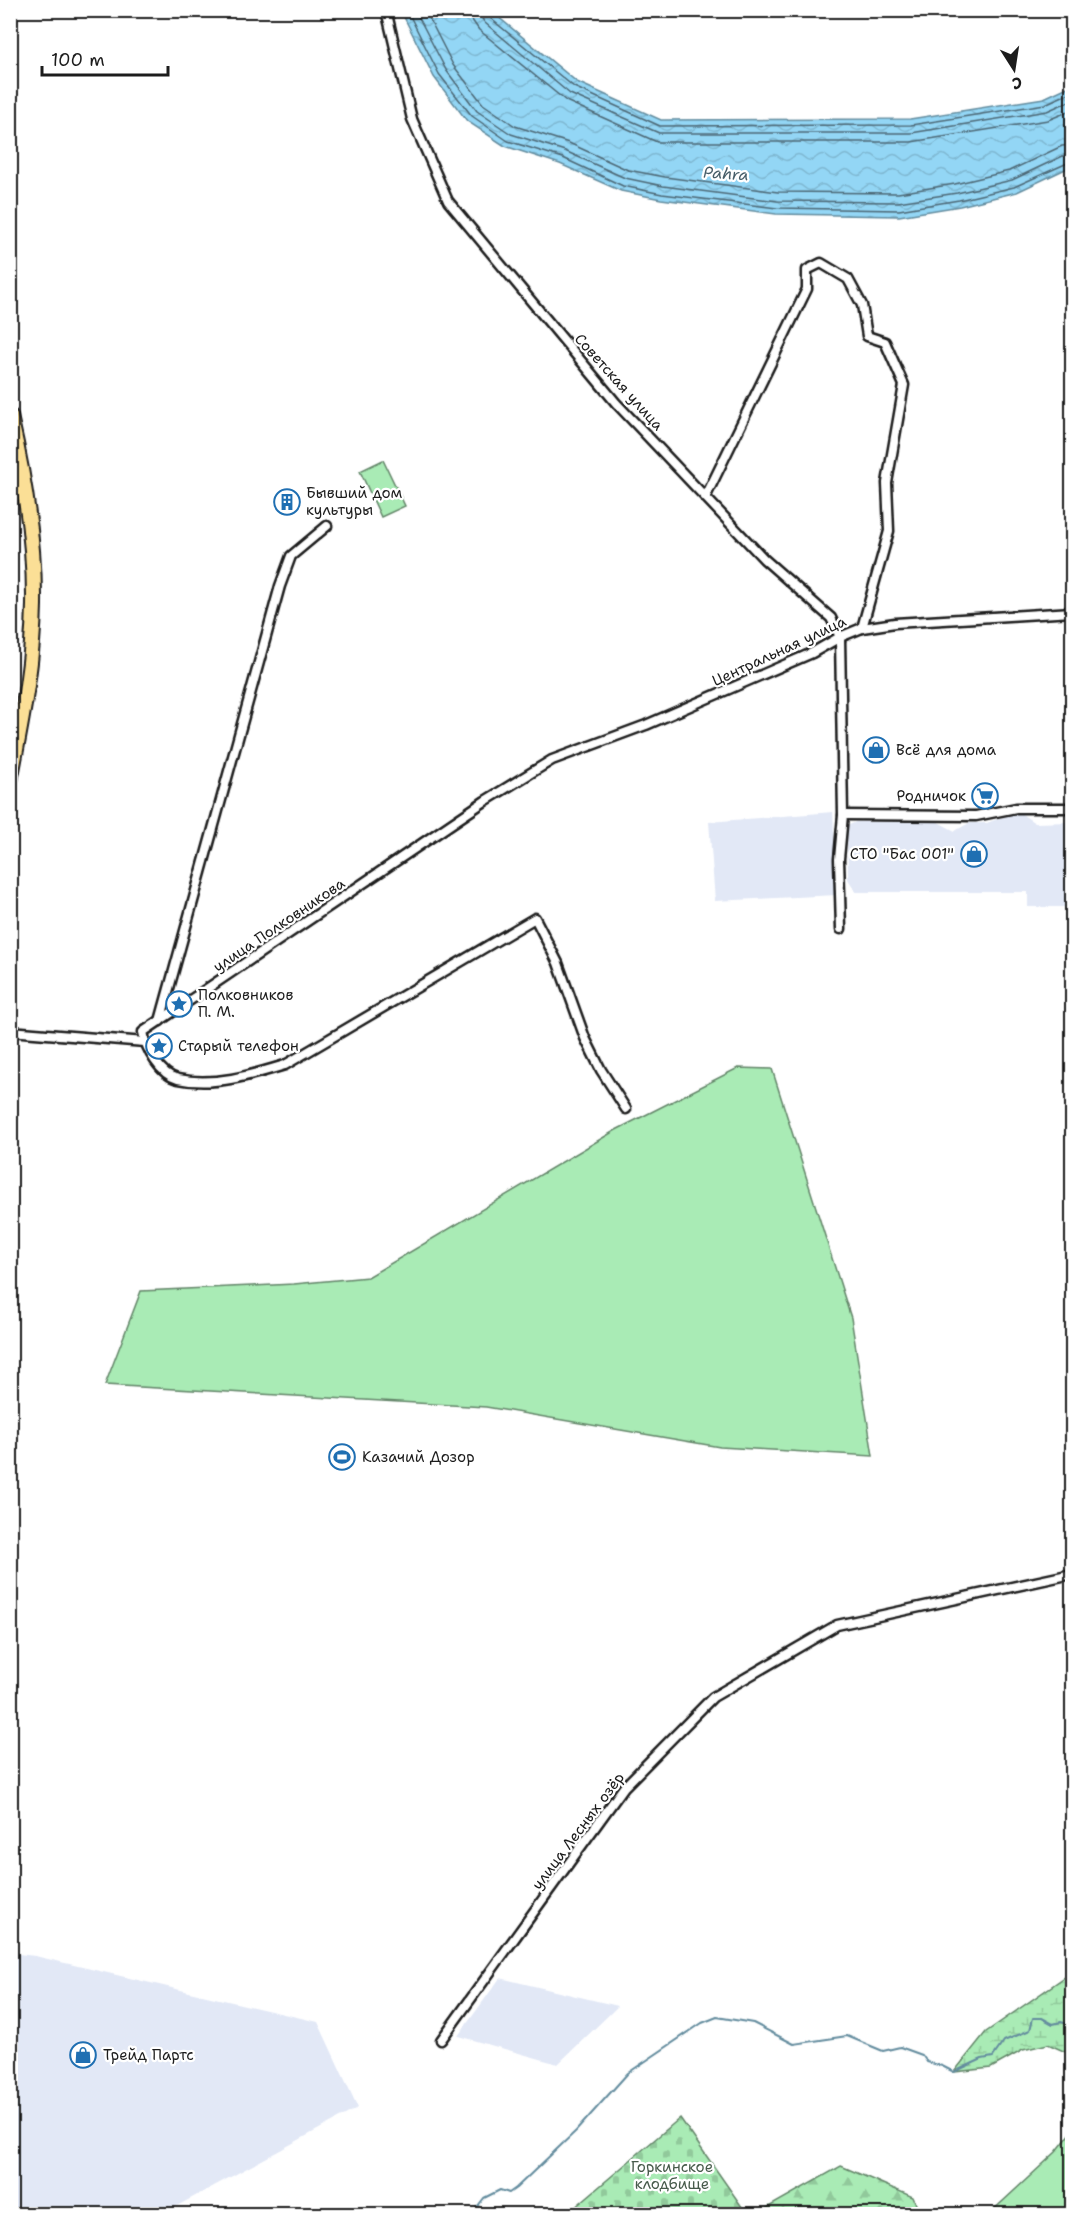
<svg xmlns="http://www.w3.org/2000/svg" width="1083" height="2225" font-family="'Shantell Sans',sans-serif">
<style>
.built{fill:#e2e8f6}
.grass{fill:#a9ebb5;stroke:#628468;stroke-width:1.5}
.forest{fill:url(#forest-firs);stroke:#628468;stroke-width:1.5}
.wetland{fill:url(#wetland-marsh);stroke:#628468;stroke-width:1.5}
.cemetery{fill:url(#cemetery-stones);stroke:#628468;stroke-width:1.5}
.water{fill:url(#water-waves);stroke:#638c9e;stroke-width:1.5}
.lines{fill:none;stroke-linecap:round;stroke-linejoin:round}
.shore{stroke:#4c6673;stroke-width:1.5}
.stream{stroke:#638c9e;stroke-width:2}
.minor-casing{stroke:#1c1c1c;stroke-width:13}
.primary-casing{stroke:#1c1c1c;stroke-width:18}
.minor{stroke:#fff;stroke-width:8}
.primary{stroke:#fbdf96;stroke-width:14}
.labels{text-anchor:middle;stroke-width:4.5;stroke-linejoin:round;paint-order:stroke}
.street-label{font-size:15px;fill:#1c1c1c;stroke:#fff}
.poi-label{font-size:15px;fill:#1c1c1c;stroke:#fff;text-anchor:start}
.park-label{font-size:15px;fill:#465a4a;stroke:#fff}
.water-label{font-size:16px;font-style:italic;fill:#465d68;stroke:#fff}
</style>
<defs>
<pattern id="forest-firs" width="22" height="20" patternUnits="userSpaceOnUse" patternTransform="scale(1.5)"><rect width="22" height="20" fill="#a9ebb5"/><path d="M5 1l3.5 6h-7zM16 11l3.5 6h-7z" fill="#91c99b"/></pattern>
<pattern id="wetland-marsh" width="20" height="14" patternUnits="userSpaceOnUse" patternTransform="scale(1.5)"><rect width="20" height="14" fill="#a9ebb5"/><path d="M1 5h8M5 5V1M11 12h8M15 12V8" fill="none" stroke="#91c99b"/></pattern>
<pattern id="cemetery-stones" width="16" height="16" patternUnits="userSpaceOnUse" patternTransform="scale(1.5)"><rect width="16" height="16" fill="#a9ebb5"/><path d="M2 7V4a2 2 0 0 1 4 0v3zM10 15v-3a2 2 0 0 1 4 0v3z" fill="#91c99b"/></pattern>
<pattern id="water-waves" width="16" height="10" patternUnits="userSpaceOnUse" patternTransform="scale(1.5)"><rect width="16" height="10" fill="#93d6f5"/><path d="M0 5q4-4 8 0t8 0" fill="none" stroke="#7eb7d1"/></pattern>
</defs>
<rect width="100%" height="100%" fill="#fff"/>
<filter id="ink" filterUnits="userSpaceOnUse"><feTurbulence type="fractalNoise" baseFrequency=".0167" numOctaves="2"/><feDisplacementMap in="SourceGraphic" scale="12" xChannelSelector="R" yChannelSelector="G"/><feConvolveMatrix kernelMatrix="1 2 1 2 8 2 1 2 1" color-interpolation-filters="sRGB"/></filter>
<g filter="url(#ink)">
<!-- built -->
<g class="built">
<path d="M1017 811 1035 823 1072 822V907H1028V892H856L848 879 847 826 856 822H938L955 831 969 823H987Z"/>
<path d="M833 812 837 895 715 901 709 822Z"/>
<path d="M10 1953 35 1956 318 2022 358 2108 162 2214H11Z"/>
<path d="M500 1978 618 2006 558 2064 458 2036Z"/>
</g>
<!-- grass -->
<g class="grass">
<path d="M383 460 405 506 381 517 360 471Z"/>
<path d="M738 1068 772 1069 851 1318 873 1456 720 1447 486 1407 105 1385 141 1291 294 1284 368 1277 616 1130Z"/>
<path d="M1072 2132V2214H989L1056 2152Z"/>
</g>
<!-- forest -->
<path class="forest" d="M841 2166 913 2197 920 2214H756Z"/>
<!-- wetland -->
<path class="wetland" d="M1072 1972V2044L1068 2053 1048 2044 1023 2050 991 2068 954 2072 986 2032Z"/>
<!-- cemetery -->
<path class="cemetery" d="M680 2118 747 2214H567Z"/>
<!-- water -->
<path class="water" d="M401 11H491L577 82 661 120 910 119 1044 98 1072 85V166L1017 192 960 206 899 216 776 214 661 199 621 191 560 164 505 146 467 121 434 77Z"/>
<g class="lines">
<!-- shore -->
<g class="shore">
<path d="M407 10 439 74 472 116 508 141 563 158 623 186 662 194 777 208 899 210 959 200 1014 187 1072 161"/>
<path d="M415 10 446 70 477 111 511 134 565 151 625 178 663 186 777 201 898 202 957 193 1012 180 1065 155 1072 154"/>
<path d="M425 10 453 65 483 104 515 126 569 143 628 170 665 177 778 192 898 193 955 184 1009 171 1062 146 1072 145"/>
<path d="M471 10 472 20 479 30 566 101 657 142H911L1048 120 1072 110"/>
<path d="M480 10 481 17 485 23 570 94 659 133H911L1047 111 1072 100"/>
<path d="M487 10 490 18 574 87 660 126 911 125 1045 104 1072 92"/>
</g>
<!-- stream -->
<path class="stream" d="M464 2214 474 2211 484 2198 500 2190 509 2193 516 2188 576 2131 628 2073 702 2023 717 2017 753 2023 794 2044 847 2036 883 2051 900 2047 922 2055 927 2062 942 2066 954 2072 982 2059 993 2057 1004 2041 1030 2030 1033 2018H1042L1053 2024 1061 2022 1068 2024 1072 2020"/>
<!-- minor casing -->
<g class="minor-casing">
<g id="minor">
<path d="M386 10 412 119 448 201 616 403 764 559 831 618 840 637 843 815 839 859 841 929"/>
<path d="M706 496 807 289V270L821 263 848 279 862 305 867 336 885 342 904 385 887 483 889 531 862 628"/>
<path d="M843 815 976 816 1016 808H1072"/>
<path d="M160 1021 280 586 291 556 327 526"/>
<path d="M10 1031 145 1042"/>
<path d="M626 1109 601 1070 585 1038 558 963 535 918 285 1065C252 1075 213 1087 178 1079 160 1075 146 1049 143 1032L485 801 552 760 646 725 812 653 840 637 862 628 895 623 1072 612"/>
<path d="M441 2040 624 1787 713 1697 837 1625 1072 1574"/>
</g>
</g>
<!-- primary casing -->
<g class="primary-casing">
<path id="primary" d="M10 416C24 477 35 542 34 605 33 665 21 723 10 781"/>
</g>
<!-- minor -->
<use href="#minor" class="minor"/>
<!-- primary -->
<use href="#primary" class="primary"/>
</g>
</g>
<!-- icons -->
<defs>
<g id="building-ring" transform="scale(1.35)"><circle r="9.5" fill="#fff" stroke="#1f6fb2" stroke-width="1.5"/><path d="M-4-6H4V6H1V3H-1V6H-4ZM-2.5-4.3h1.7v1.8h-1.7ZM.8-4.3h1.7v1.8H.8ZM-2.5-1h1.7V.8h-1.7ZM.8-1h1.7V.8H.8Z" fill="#1f6fb2"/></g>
<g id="shop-ring" transform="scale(1.35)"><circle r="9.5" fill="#fff" stroke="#1f6fb2" stroke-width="1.5"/><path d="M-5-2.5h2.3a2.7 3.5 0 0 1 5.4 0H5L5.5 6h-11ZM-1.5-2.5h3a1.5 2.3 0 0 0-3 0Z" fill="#1f6fb2"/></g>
<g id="supermarket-ring" transform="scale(1.35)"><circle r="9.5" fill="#fff" stroke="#1f6fb2" stroke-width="1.5"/><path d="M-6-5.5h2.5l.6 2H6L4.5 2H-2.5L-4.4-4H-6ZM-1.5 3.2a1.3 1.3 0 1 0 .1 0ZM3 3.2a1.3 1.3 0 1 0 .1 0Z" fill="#1f6fb2"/></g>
<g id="sight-ring" transform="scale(1.35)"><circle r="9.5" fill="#fff" stroke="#1f6fb2" stroke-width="1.5"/><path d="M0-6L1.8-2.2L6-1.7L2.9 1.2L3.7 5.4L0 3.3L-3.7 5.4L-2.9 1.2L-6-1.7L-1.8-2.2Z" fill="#1f6fb2"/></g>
<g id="stadium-ring" transform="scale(1.35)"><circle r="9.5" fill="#fff" stroke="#1f6fb2" stroke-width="1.5"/><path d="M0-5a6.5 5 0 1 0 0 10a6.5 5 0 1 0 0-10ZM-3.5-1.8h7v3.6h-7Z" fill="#1f6fb2"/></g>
</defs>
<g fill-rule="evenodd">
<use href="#building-ring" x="287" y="502"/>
<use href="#shop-ring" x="876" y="750"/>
<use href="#supermarket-ring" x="985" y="796"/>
<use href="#shop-ring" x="974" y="854"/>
<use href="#sight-ring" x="179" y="1004"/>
<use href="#sight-ring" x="159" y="1046"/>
<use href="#stadium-ring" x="342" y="1457"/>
<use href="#shop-ring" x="83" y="2055"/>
</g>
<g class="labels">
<!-- street labels -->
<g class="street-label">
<text transform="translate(619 382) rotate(48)" y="5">Советская улица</text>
<text transform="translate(779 651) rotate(-25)" y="5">Центральная улица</text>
<text transform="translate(279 925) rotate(-34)" y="5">улица Полковникова</text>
<text transform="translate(578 1831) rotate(-53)" y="5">улица Лесных озёр</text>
</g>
<!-- poi labels -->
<g class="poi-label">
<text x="306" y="498">Бывший дом<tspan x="306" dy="17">культуры</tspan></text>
<text x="896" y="755">Всё для дома</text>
<text x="966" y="801" text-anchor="end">Родничок</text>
<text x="954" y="859" text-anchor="end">СТО "Бас 001"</text>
<text x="198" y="1000">Полковников<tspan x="198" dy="17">П. М.</tspan></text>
<text x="178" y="1051">Старый телефон</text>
<text x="362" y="1462">Казачий Дозор</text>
<text x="103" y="2060">Трейд Партс</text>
</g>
<!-- park labels -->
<g class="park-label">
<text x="672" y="2172">Горкинское<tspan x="672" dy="17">клодбище</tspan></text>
</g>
<!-- water labels -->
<g class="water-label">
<text transform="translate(726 173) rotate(4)" y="6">Pahra</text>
</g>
</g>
<!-- margin -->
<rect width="1083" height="2225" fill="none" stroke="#fff" stroke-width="36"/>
<rect x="18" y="18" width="1047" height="2189" fill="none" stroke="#1c1c1c" stroke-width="2" filter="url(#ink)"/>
<!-- north arrow -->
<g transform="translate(1014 69) rotate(168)" stroke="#ffffff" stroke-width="4.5" paint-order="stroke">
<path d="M0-4.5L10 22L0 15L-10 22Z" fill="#1c1c1c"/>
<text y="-9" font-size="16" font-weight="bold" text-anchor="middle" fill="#1c1c1c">С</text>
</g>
<!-- scale -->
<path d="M42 66v9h126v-9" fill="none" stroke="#1c1c1c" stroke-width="3"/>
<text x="51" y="66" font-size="18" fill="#1c1c1c" stroke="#ffffff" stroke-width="4.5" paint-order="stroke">100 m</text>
</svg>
